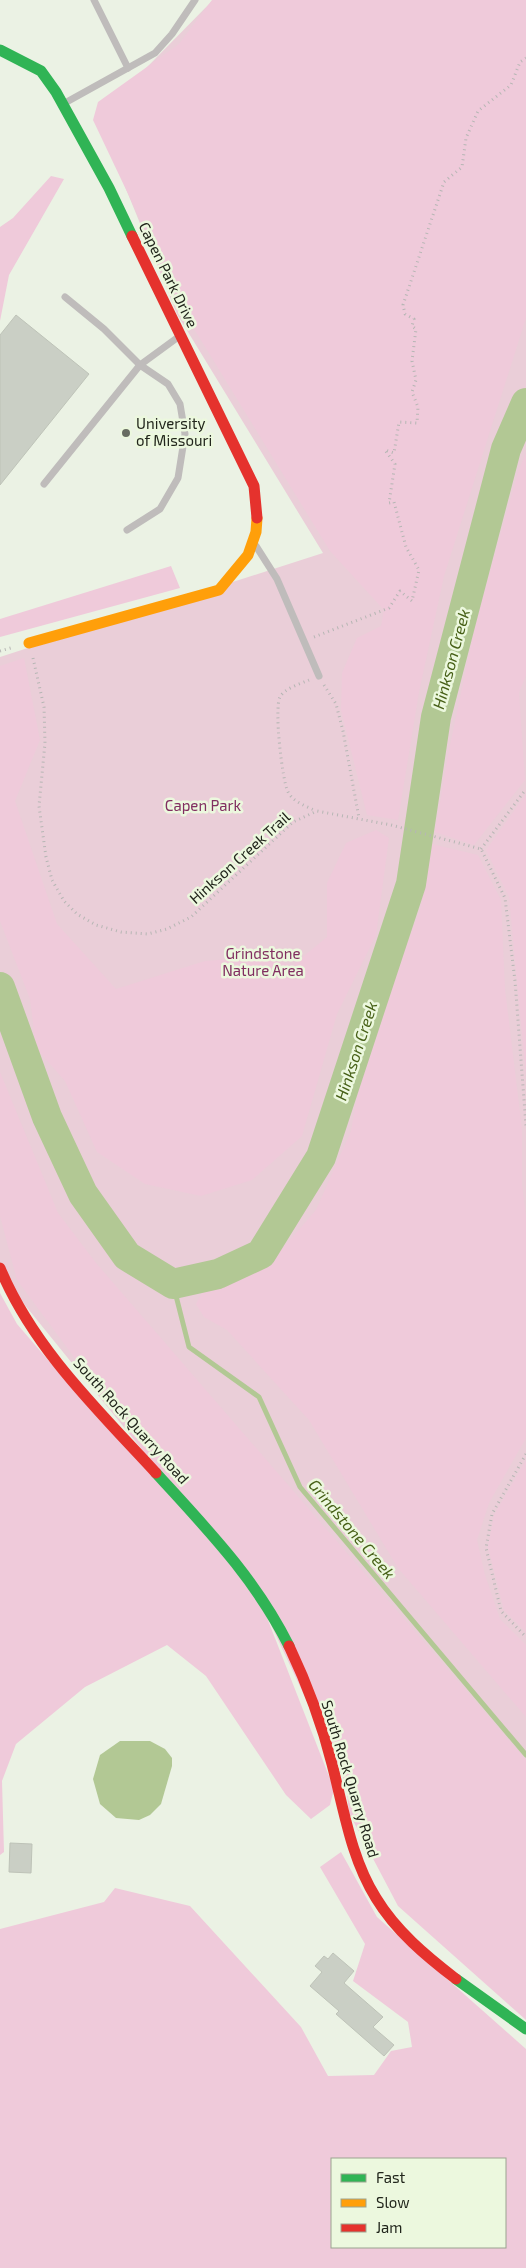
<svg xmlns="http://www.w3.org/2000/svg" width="526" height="2268" font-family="'Exo 2',sans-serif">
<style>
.green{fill:#eaced8}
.forest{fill:#efcada;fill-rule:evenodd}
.water{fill:#b2c894}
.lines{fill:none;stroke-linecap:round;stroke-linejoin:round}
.stream{stroke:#b2c894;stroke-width:5}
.river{stroke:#b2c894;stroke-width:30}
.building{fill:#cacfc5;stroke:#bec3b8}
.path{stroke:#b6b6b4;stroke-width:3;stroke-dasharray:1 4;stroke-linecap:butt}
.lane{stroke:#bfbcbb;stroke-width:7}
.fast{stroke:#30b455;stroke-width:11}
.slow{stroke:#ff9f0a;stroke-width:11}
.jam{stroke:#e5322d;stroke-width:11}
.poi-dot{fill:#686d62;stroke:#ecf8de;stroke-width:2}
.labels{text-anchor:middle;stroke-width:5;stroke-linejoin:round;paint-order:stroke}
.street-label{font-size:15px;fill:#22261c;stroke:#ecf8de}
.poi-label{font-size:15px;fill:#22261c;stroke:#ecf8de;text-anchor:start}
.park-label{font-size:15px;fill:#812e60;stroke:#ecf8de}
.water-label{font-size:16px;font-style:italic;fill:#476017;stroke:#ecf8de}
</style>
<rect width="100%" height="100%" fill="#ebf2e4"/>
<!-- green -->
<path class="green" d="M213 0H526V2016L255 1589 3 1278 0 1267V657L323 553 177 314 97 118Z"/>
<!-- forest -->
<g class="forest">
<path d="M212 0H526V318L444 576 419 692 398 820 367 815 341 710 342 673 357 638 381 626 384 610 330 551 185 314 93 120 98 102 179 44Z"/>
<path d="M51 176 64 179 9 275 0 321V227L13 218Z"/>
<path d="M526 453V675L519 693 525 780 474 845 435 832 449 750 476 622 519 469Z"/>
<path d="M171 566 180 588 0 637V619Z"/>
<path d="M24 658 40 740 15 801 57 924 116 989 205 961 256 957 293 965 327 937V883L346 843 376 830 389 838 376 935 337 1014 302 1136 252 1180 201 1196 145 1184 97 1152 65 1081 36 1048 30 999 0 921V666Z"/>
<path d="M526 794V1076L509 897 486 850Z"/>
<path d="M432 844 478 855 501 900 505 989 522 1129V1185L526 1216V1438L489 1503 477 1540 485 1575 500 1619 526 1645V1717L398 1568 309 1420 227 1330 204 1317 196 1304 205 1287 241 1280 272 1261 316 1210 351 1131 365 1051 420 910Z"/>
<path d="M0 1072 58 1213 96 1263 526 1760V2020L398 1906 349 1813 346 1784 264 1610 334 1789 330 1805 311 1819 286 1795 206 1676 167 1645 85 1687 16 1744 2 1781 4 1852 0 1855V1293L17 1324 104 1425 148 1457 17 1280 0 1216Z"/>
<path d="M526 1460V1632L504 1610 488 1547 494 1515Z"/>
<path d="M341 1852 377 1917 526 2049V2268H0V1929L104 1902 115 1888 190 1906 301 2027 328 2076 374 2075 391 2051 412 2047 408 2022 353 1981 365 1944 320 1867ZM332 2159H505V2247H332Z"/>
</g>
<!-- water -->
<path class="water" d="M120 1741H150L165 1749 172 1758V1766L161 1804 150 1815 139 1820 116 1818 100 1804 93 1779 100 1755Z"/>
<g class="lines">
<!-- stream -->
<path class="stream" d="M173 1284 189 1347 259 1397 300 1487 526 1755"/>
<!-- river -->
<path class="river" d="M0 987 47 1117 83 1194 127 1256 173 1284 218 1274 261 1254 321 1157 411 884 436 717 506 449 526 403"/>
</g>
<!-- building -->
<g class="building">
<path d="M16 315 89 374 0 485V335Z"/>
<path d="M10 1843 32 1844 31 1873 9 1872Z"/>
<path d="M333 1953 354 1971 344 1983 383 2017 373 2027 394 2045 384 2056 336 2014 339 2011 310 1986 322 1972 315 1966 324 1956 328 1959Z"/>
</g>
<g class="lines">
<!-- path -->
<g class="path">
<path d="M314 637 389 608 400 591 412 601 419 570 406 547 394 502 389 503 395 464 385 450 394 453 399 422 417 423 418 407 412 392 416 380 412 361 416 329 412 326 414 319 405 314 403 305 444 182 462 167 466 138 478 111 511 85 520 62 526 58"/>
<path d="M0 651 14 647"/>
<path d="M33 658 44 707 45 743 39 806 46 857 52 880 64 901 77 914 96 925 121 932 148 934 167 929 191 917 293 822 317 811 391 825 481 849 505 898 515 981 526 1126"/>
<path d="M309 680C300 684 285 688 280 697 274 708 282 780 288 792 293 802 306 806 316 811"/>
<path d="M324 685 336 704 343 731 359 818"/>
<path d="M481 849 526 789"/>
<path d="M526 1454 492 1514 486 1548 501 1611 526 1637"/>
</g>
<!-- lane -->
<g class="lane">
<path d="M94 0 128 68"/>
<path d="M63 104 155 53 172 34 195 0"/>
<path d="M65 297 104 329 140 365 168 384 180 404 185 434 178 478 160 509 127 530"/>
<path d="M44 484 140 365 181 335"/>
<path d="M256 546 277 579 319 676"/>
</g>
<!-- fast -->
<g class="fast">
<path d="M0 50 41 71 56 92 109 188 132 236"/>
<path d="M156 1473C207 1529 255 1578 289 1646"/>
<path d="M456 1979 526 2029"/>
</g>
<!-- slow -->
<path class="slow" d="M29 643 219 590 248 555 256 532 257 518"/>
<!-- jam -->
<g class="jam">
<path d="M132 236 254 486 257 518"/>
<path d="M0 1268C33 1348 99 1411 156 1473"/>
<path d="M289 1646C307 1684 322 1724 332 1764 344 1810 351 1858 376 1898 396 1931 426 1956 456 1979"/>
</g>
</g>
<!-- markers -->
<circle class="poi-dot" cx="126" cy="433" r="5"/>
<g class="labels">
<!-- street labels -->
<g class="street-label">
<text transform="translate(168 275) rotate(64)" y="5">Capen Park Drive</text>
<text transform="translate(240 858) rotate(-42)" y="5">Hinkson Creek Trail</text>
<text transform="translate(131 1421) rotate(48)" y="5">South Rock Quarry Road</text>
<text transform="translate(350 1779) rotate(73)" y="5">South Rock Quarry Road</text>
</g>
<!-- poi labels -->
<g class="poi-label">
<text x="136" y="429">University<tspan x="136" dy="17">of Missouri</tspan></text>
</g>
<!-- park labels -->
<g class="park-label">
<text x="203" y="811">Capen Park</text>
<text x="263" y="959">Grindstone<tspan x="263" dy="17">Nature Area</tspan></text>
</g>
<!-- water labels -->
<g class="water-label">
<text transform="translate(451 659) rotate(-75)" y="6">Hinkson Creek</text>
<text transform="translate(356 1051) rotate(-72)" y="6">Hinkson Creek</text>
<text transform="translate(352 1529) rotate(50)" y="6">Grindstone Creek</text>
</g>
</g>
<!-- legend -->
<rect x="331" y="2158" width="175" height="90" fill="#ecf8de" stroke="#9ba490"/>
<rect x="341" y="2174" width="25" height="8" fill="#30b455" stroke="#9ba490"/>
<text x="376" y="2183" font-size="15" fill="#22261c">Fast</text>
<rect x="341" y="2199" width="25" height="8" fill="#ff9f0a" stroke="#9ba490"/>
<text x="376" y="2208" font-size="15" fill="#22261c">Slow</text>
<rect x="341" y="2224" width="25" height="8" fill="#e5322d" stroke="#9ba490"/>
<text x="376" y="2233" font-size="15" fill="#22261c">Jam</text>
</svg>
